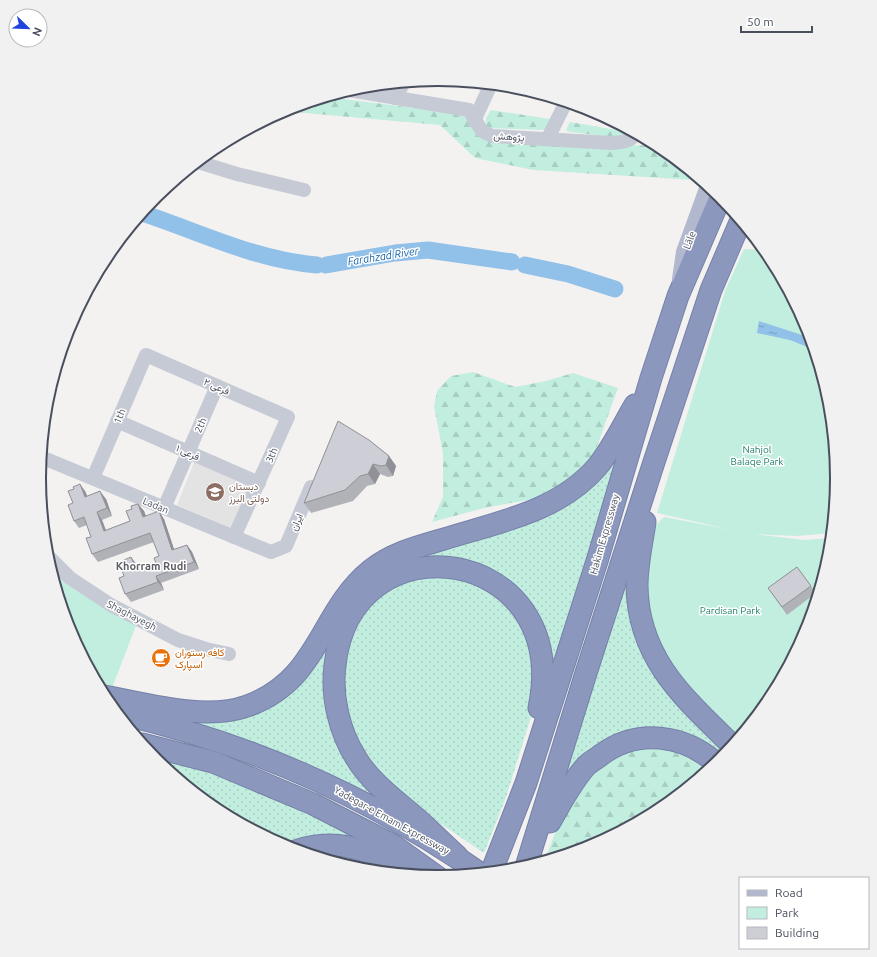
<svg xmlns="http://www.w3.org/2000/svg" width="877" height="957" font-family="Ubuntu,Vazirmatn,sans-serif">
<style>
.education{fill:#e4e3e3}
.grass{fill:url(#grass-dots)}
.forest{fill:url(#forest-firs)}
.park{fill:#c2eedf}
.water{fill:url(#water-ripples)}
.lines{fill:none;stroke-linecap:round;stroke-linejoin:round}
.river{stroke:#91c0e9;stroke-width:17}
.highway-casing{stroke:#7681a9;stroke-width:23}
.minor{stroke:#c6cad5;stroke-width:14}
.major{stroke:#b2b9ce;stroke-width:18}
.highway{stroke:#8b97bd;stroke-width:21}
.wall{fill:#b1b2b8}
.shaded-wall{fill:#909196}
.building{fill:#cecfd6;stroke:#909196}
.labels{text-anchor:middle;stroke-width:3;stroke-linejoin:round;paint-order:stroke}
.street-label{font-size:10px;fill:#4a4f5e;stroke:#fff}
.park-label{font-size:10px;fill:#1b7e67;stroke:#fff}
.education-label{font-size:10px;fill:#785e54;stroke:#fff;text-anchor:start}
.food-label{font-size:10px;fill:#c56008;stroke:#fff;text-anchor:start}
.water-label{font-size:11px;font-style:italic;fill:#1262a9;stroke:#fff}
.neighbourhood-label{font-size:11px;font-weight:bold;fill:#5e5f66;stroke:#fff}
.rim{fill:none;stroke:#4a4f5e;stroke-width:2}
</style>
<defs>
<pattern id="grass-dots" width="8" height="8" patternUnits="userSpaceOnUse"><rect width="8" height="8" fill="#c2eedf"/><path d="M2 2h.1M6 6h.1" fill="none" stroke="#a8cec2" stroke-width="1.8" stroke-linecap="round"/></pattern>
<pattern id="forest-firs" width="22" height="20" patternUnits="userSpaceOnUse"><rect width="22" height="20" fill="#c2eedf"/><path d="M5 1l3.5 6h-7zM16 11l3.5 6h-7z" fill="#a8cec2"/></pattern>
<pattern id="water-ripples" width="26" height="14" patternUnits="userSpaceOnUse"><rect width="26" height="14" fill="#91c0e9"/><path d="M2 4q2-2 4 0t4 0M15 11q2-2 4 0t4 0" fill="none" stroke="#789ec0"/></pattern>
</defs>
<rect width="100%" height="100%" fill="#f3f2f1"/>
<!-- education -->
<path class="education" d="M195 460 253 485 232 528 177 505Z"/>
<!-- grass -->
<g class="grass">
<path d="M624 434 548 696 543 640 456 562 353 602 333 717 410 818 172 718 253 710 376 572 541 513Z"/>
<path d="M634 541 730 750 721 761 559 791Z"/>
<path d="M418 572 486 584 530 631 536 701 506 797 484 853 401 797 353 742 339 672 367 603Z"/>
<path d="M151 754 184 763 259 788 398 858 285 847 216 811 156 761Z"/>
</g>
<!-- forest -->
<g class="forest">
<path d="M327 97 464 114 490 140 659 146 696 175 694 180 533 170 475 158 440 125 283 111Z"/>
<path d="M491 110 550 119 546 130 486 128V118Z"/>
<path d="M570 122 628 132 623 138 570 132 566 130Z"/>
<path d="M473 372 515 387 546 381 573 373 618 388 590 466 553 496 488 507 432 522 443 497V453L434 406 437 391 451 376Z"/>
<path d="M662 744 712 768 660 811 591 848 544 862 566 804 582 779 624 748Z"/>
<path d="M324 849 410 875 360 870 304 853Z"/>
</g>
<!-- park -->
<g class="park">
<path d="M744 249 765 250 771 257 808 326 830 401 838 479 833 533 797 536 753 534 804 540 832 538C827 591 800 655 771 700 761 715 747 729 736 743L722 728 664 656 645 602 653 528 664 517 728 529 657 513 725 291Z"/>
<path d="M50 566 137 623 112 688 99 686 69 631Z"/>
</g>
<!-- water -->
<path class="water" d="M759 321 811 338 815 350 790 340 757 333Z"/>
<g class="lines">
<!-- river -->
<g class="river">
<path d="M142 213C200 232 255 260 317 265"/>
<path d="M326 265 395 253 428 250 512 262"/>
<path d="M525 265 568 274 615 289"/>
</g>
<!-- highway casing -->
<g class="highway-casing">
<g id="highway">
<path d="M645 522C642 543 637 564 637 586 638 659 685 699 733 746"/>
<path d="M104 696C147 704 206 721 247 706 320 680 319 612 371 570 392 553 420 546 444 539 498 522 558 512 597 467 612 449 623 425 635 405"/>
<path d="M117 713C248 743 371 797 481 874"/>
<path d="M142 744 213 762 313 804 393 845 439 878"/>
<path d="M550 822C561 803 571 783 586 766 590 762 596 759 601 755 637 728 684 734 717 764"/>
<path d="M295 851C338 836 369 852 408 867"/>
<path d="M457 856C446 846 435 835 424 825 401 804 372 785 356 758 339 731 331 696 335 665 352 513 573 545 539 708"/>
<path d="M526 867 586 673 654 462 711 290 741 220"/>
<path d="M491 873 526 783 598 558 651 378 678 296 721 196"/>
</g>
</g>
<!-- minor -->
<g class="minor">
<path d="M349 90 469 110 482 131 492 136 612 143C621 142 631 142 636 133"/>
<path d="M395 98 404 82"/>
<path d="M474 121 491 84"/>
<path d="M548 138 566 102"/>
<path d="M198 162 237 174 304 190"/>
<path d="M117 421 259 483"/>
<path d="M41 457 271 552 286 546 311 487"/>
<path d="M93 478 146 355 288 417 234 537"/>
<path d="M164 508 217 386"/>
<path d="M47 555 70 578 111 605 178 640 206 649 229 654"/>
</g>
<!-- major -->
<path class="major" d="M681 279 685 252 709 186"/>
<!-- highway -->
<use href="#highway" class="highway"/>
</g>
<!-- wall -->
<g class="wall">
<path d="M369 440 389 456 396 466 393 476 388 477 380 474 375 484 367 486 353 501 311 513 304 503Z"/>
<path d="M74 489 85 491 87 496 106 499 112 516 102 520 106 530 130 521 132 509 138 504 144 511 146 516 164 519 174 550 187 545 192 552 199 569 161 583 164 590 131 602 125 594 124 576 137 565 139 570 156 563 159 556 154 542 98 562 92 554 91 537 87 525 79 528 74 521 73 503Z"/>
<path d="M797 567 816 593 787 615 768 588Z"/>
</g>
<!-- shaded-wall -->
<g class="shaded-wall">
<path d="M389 456 396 466 393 476 386 465Z"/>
<path d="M373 464 380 474 375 484 368 474Z"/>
<path d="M80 484 85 491 91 505 85 497Z"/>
<path d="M100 491 106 499 112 516 107 508Z"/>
<path d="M138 504 144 511 149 525 143 517Z"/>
<path d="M159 511 164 519 177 558 172 550Z"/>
<path d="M97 512 102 520 109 539 104 531Z"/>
<path d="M187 545 192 552 199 569 194 562Z"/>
<path d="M131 557 137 565 142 578 137 571Z"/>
<path d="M156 576 161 583 164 590 158 582Z"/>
</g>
<!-- building -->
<g class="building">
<path d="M338 421 369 440 389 456 386 465 381 466 373 464 368 474 360 476 345 490 304 503Z"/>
<path d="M80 484 85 497 100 491 107 508 97 512 104 531 130 521 126 511 132 509 131 506 138 504 143 517 159 511 172 550 187 545 194 562 156 576 158 582 125 594 119 578 124 576 120 565 125 562 124 560 131 557 137 571 156 563 154 558 159 556 150 533 92 554 86 538 91 537 84 517 74 521 68 505 73 503 68 491 74 489 73 487Z"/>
<path d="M797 567 811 586 782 607 768 588Z"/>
</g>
<!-- icons -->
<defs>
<g id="school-disc" transform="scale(1)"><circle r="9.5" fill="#8d6e63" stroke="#fff"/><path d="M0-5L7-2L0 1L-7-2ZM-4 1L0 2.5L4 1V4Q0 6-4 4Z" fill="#fff"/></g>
<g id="cafe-disc" transform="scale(1)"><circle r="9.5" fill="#e8710a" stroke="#fff"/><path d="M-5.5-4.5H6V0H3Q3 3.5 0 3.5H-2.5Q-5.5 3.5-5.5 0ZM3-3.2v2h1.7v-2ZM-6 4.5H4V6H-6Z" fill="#fff"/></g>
</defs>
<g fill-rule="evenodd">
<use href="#school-disc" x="215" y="492"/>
<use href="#cafe-disc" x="161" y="658"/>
</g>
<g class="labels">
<!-- street labels -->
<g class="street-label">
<text transform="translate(509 136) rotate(4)" y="4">پژوهش</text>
<text transform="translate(689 240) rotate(-69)" y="4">Lāle</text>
<text transform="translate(217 386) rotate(24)" y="4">فرعی ۲</text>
<text transform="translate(119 416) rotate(-67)" y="4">1th</text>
<text transform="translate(200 425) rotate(-67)" y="4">2th</text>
<text transform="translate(188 452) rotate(24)" y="4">فرعی ۱</text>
<text transform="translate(271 455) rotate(-67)" y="4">3th</text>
<text transform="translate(156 505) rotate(23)" y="4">Ladan</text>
<text transform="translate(296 522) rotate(-67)" y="4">ایران</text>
<text transform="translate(604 534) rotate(-74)" y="4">Hakim Expressway</text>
<text transform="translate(132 615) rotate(27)" y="4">Shaghayegh</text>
<text transform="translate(392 820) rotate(29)" y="4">Yadegar-e Emam Expressway</text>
</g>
<!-- park labels -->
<g class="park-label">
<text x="757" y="453">Nahjol<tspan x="757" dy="12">Balaqe Park</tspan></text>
<text x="730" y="614">Pardisan Park</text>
</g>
<!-- education labels -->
<g class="education-label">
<text x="229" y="490">دبستان<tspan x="229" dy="12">دولتی البرز</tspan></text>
</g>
<!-- food labels -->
<g class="food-label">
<text x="175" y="656">کافه رستوران<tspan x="175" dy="12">اسپارک</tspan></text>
</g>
<!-- water labels -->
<g class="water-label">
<text transform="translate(383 256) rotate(-9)" y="4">Farahzad River</text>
</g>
<!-- neighbourhood labels -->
<g class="neighbourhood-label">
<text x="151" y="570">Khorram Rudi</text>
</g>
</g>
<!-- crop -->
<path d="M0 0H877V957H0ZM46 478a392 392 0 1 1 784 0a392 392 0 1 1-784 0Z" fill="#f1f1f2" fill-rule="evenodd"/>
<path class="rim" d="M46 478a392 392 0 1 1 784 0a392 392 0 1 1-784 0Z"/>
<!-- legend -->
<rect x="739" y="877" width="130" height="72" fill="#ffffff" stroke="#b7b9bf"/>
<rect x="747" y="890" width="20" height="6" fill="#b2b9ce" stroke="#b7b9bf"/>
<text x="775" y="897" font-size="12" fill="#4a4f5e">Road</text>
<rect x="747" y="907" width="20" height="12" fill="#c2eedf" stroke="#b7b9bf"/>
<text x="775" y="917" font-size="12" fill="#4a4f5e">Park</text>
<rect x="747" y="927" width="20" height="12" fill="#cecfd6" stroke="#b7b9bf"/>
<text x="775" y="937" font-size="12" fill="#4a4f5e">Building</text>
<!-- north arrow -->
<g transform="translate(28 28) rotate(113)"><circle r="19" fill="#ffffff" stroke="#b7b9bf"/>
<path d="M0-3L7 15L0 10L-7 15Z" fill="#2042de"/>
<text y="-6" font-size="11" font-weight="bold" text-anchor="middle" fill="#4a4f5e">N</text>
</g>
<!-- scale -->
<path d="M741 26v6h71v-6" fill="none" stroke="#4a4f5e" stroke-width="2"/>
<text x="747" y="26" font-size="12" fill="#4a4f5e" stroke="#ffffff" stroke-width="3" paint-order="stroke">50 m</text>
</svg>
